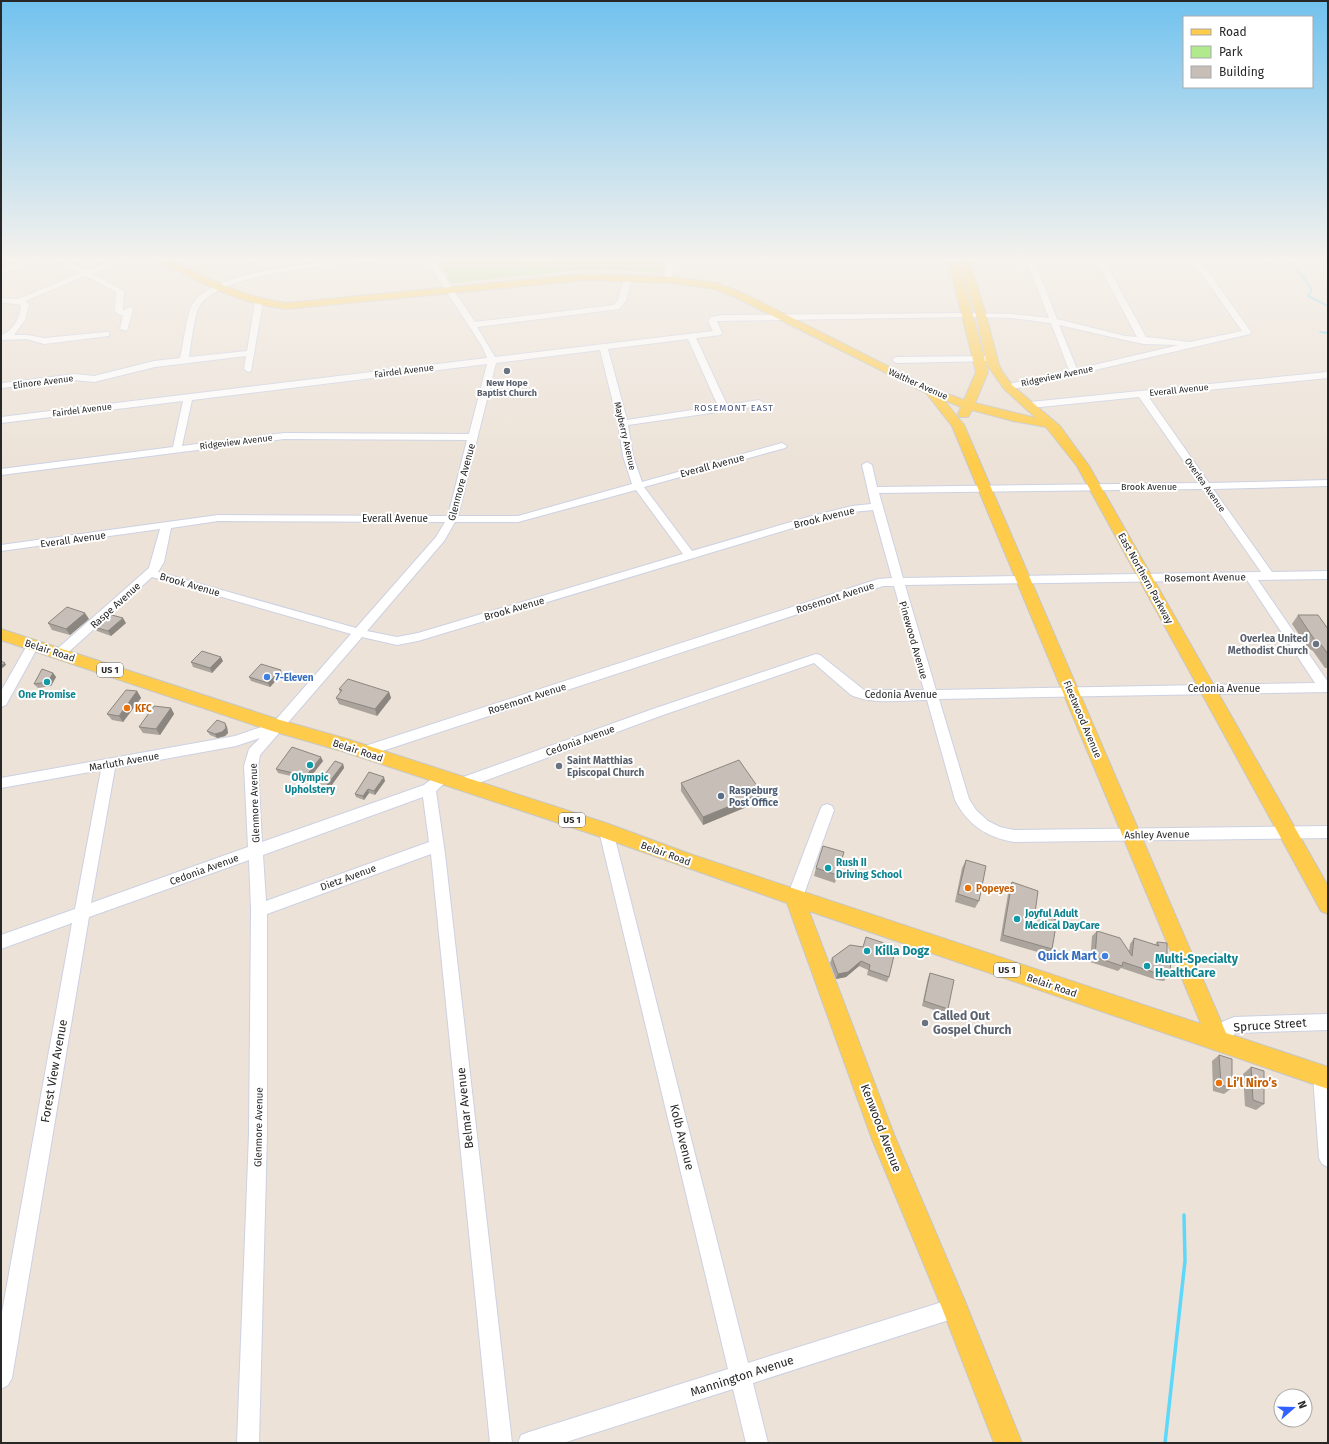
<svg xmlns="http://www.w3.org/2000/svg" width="1329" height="1444" font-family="'Fira Sans',sans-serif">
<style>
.green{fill:#b1e98d}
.pitch{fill:#caf287}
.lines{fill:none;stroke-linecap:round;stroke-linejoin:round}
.stream-far1{stroke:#5ed8fa;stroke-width:1.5}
.stream{stroke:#5ed8fa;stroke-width:3.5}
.minor-casing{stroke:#ccd1e3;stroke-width:2}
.major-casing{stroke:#c7c7c7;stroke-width:2}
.minor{fill:#fff;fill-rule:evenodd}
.major{fill:#fecb4a;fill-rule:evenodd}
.wall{fill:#aba49d}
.shaded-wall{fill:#8b8680}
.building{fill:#c7bfb7;stroke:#8b8680}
.worship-dot{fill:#6b7280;stroke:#fff;stroke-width:1.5}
.shop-dot{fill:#3f7fe0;stroke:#fff;stroke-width:1.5}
.culture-dot{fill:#0f9aa8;stroke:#fff;stroke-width:1.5}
.food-dot{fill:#e8710a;stroke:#fff;stroke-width:1.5}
.service-dot{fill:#5c6f8a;stroke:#fff;stroke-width:1.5}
.labels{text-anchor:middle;stroke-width:4;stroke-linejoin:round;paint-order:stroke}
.far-street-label{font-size:9px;fill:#272727;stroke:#fff}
.far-worship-label{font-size:9px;font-weight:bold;fill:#5b616d;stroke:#fff}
.far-neighbourhood-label{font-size:9px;letter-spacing:1px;fill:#44517c;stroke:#fff}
.shield{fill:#fff;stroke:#686868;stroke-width:1}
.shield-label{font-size:9px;font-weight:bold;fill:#272727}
.street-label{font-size:10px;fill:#272727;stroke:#fff}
.worship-label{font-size:10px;font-weight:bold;fill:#5b616d;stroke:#fff;text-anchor:end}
.shop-label{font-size:10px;font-weight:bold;fill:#366cbe;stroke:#fff;text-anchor:start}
.culture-label{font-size:10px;font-weight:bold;fill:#0d838f;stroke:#fff}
.food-label{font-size:10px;font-weight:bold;fill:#c56008;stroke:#fff;text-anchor:start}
.service-label{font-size:10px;font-weight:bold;fill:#4e5e75;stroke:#fff;text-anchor:start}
.near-culture-label{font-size:12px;font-weight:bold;fill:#0d838f;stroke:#fff;text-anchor:start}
.near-shop-label{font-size:12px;font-weight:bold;fill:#366cbe;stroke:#fff;text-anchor:end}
.near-worship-label{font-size:12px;font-weight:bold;fill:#5b616d;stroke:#fff;text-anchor:start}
.near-street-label{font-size:12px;fill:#272727;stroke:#fff}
.near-food-label{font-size:12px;font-weight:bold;fill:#c56008;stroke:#fff;text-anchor:start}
</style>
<rect width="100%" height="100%" fill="#ece2d7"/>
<!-- green -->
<path class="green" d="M436 260H665L663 272 661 273 603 269 577 270 453 283 451 282Z"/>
<!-- pitch -->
<path class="pitch" d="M496 260H572L520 270 513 261Z"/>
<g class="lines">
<!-- stream-far1 -->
<g class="stream-far1">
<path d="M1287 260 1301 274 1312 290 1308 296 1328 306"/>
<path d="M1320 332 1328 333"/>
</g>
<!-- stream -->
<path class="stream" d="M1165 1443 1185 1261 1184 1215"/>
<!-- minor casing -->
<g class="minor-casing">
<g id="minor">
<path d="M26 260H36L1 274V269Z"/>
<path d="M56 260H65L87 271 114 260H124L93 274 124 291 123 311 129 307 133 309 127 331 120 329 123 316 115 312 116 292 86 276 25 301 29 304 25 320 14 335H27L44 338 106 332H109V336L44 344 27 339 1 340V335C13 331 19 319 21 307V305L1 302V298L18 299 80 273Z"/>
<path d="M348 260H377L373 262C335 265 219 272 199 307 194 316 191 345 189 357L247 351 255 302 259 300 263 302 251 371 248 372 244 369 246 356 155 367 94 382 75 380 1 388V384L3 383 75 374 94 376 154 361 180 358C184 342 185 323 191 307 206 272 313 263 348 260Z"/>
<path d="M426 260H434L475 322 614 305 618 300 624 278 628 276 632 278 626 301 619 309 477 327 495 357 713 331 708 321 711 317 722 315 968 313 1012 314 1049 318 1026 260H1034L1057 319 1125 336 1137 337 1096 260H1104L1146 337 1190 342 1242 331 1192 260H1200L1251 332 1250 334 1008 390 1004 387 1005 385 1069 370 1051 323 1012 318 968 317 717 321 722 333 721 335 696 338 727 405 759 400 764 403 759 406 628 425 633 456 642 482 782 443 787 446 785 448 644 487 692 551 808 517 852 506 871 504 862 465 867 462 872 465 877 487 1199 483 1139 397 1030 408 1025 405 1030 402 1328 372V378L1148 396 1209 483 1328 480V486L1213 489 1272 572 1328 571V579L1258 580 1328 682V692L939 699 969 799 976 810 988 821 1000 827 1014 830 1328 826V838L1014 842C986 837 968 825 955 800L927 700C902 700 873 705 851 695L814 663 663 715 465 788 460 789 455 788 453 784 455 780 653 709 816 654 820 655 864 690H924L894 586H883L364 757 359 756 357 752 359 748 878 579 892 578 873 510 852 512 816 521 418 641 397 645 362 637 260 755 258 766 262 842 424 785C431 780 438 772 447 775L449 779 436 791 445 854 512 1443H490L431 854 267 914V1134L259 1443H237L249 1134 251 910 249 860 89 917 12 1378 8 1385 1 1389V1318L72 923 1 949V935L75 909 101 770 1 788V778L235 736 273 723 351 634 152 577 64 656H56L54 653 56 650 149 568 160 529 1 551V545L218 515 448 516 467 440 284 439 1 475V469L173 447 183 401 1 423V417L487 358 482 346ZM1059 325 1125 340 1144 344 1179 345 1077 369ZM688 339 718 406 627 420 608 349ZM600 350 618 423 623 456 632 484 518 516H458L496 363ZM487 364 469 434 284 433 182 446 192 400ZM1203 489 1261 572 903 578 879 493ZM636 490 683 554 418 633 397 637 367 631 444 541 455 522H518ZM218 521 445 522 436 537 356 628 158 572 164 562 171 528ZM1247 580 1315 683 936 690 905 585ZM260 738 249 749 244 766 248 847 91 903 115 768 236 746ZM423 797 429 842 266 901 263 855Z"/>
<path d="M667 260H675L672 277 675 280 671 282 664 278Z"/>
<path d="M991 356 994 357V361L896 363 892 360 896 357Z"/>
<path d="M33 641 37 642 39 645 6 705 1 707V691L29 642Z"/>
<path d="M827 804 832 806 834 810 803 897 800 902 795 904 790 902 787 897 820 810 822 806Z"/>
<path d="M606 825 611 827 613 831 748 1363 955 1298 962 1301 965 1308 962 1315 955 1318 753 1383 768 1443H746L733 1389 563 1443H518L521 1435 529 1432 728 1369 599 831 601 827Z"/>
<path d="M1328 1014V1030L1235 1033 1225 1048 1219 1050 1213 1048 1211 1042 1222 1022 1234 1017Z"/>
<path d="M1322 1067 1328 1070V1167L1322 1164 1319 1158 1313 1076 1316 1070Z"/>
</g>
</g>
<!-- major casing -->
<g class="major-casing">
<path id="major" d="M159 260H171C209 279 245 298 287 303L586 274 671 277 716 283 745 294 929 387 964 400 976 372 949 263 954 260 959 263 988 372 975 403 1036 418 1004 389 987 365 976 315 959 260H969L986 315 999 365 1002 371 1012 385 1060 426 1089 466 1328 886V914L1321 911 1077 466 1046 427 1013 421 972 410 968 417H960L958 414 961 407 944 400 964 425 1226 1033 1328 1067V1089L809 911 895 1137 964 1299 1022 1443H994L942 1308 872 1139 787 903 601 837 345 752 272 731 1 640V629L280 720 347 739 606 823 690 854 1201 1024 952 426 926 393 737 298 714 289 671 283 586 280 287 309C248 305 215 290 180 272 174 269 164 266 159 260Z"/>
</g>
<!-- minor -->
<use href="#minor" class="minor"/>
<!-- major -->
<use href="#major" class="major"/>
</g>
<!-- wall -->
<g class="wall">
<path d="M1298 615 1328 629V668H1325L1313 651 1308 648 1292 624Z"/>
<path d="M89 619 70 635 52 630 48 623Z"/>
<path d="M126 623 111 636 97 631 94 627Z"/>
<path d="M223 661 212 673 193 667 191 662Z"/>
<path d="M53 673 56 677 51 686 38 688 34 684Z"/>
<path d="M282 674 270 687 251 681 249 677Z"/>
<path d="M339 689 389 692 391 698 377 716 339 704 336 698 340 693Z"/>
<path d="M137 691 141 698 123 722 112 720 107 714Z"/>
<path d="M171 708 174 714 160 735 143 733 139 727Z"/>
<path d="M225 723 227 727 228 733 225 736 217 738 210 735 207 731Z"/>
<path d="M323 761 308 780 278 773 276 769Z"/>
<path d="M343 764 344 768 326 793 318 790 316 786Z"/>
<path d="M385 781 375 795 369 793 364 800 356 797 355 794Z"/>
<path d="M681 783 762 793 761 801 703 825 681 791Z"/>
<path d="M844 852 835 883 814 876 816 868Z"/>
<path d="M966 860 979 901 975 908 955 902 962 868Z"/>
<path d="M1012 882 1035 913 1052 949 1048 955 1000 941 1009 888Z"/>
<path d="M1097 931 1129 951 1130 944 1134 938 1155 945 1157 942 1167 956 1170 974 1164 981 1157 980 1121 968 1118 971 1090 962 1092 936Z"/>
<path d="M850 945 889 977 887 982 867 975 868 970 859 966 846 977 836 979 830 963 832 958Z"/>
<path d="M930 973 948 1009 946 1014 922 1006 928 978Z"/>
<path d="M1219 1055 1232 1088 1224 1094 1213 1091 1212 1061Z"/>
<path d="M1251 1067 1264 1104 1256 1110 1245 1106 1243 1074Z"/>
</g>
<!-- shaded-wall -->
<g class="shaded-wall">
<path d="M85 613 89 619 70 635 66 629Z"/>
<path d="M123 618 126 623 111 636 108 631Z"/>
<path d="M221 657 223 661 212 673 210 668Z"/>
<path d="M5 663 6 665 1 669V666Z"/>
<path d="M281 670 282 674 270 687 268 683Z"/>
<path d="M53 673 56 677 51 686 48 682Z"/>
<path d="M137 691 141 698 123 722 119 716Z"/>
<path d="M389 692 391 698 377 716 375 709Z"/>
<path d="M171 708 174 714 160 735 156 729Z"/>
<path d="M225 723 227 727 228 733 225 736 217 738 215 734Z"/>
<path d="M321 757 323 761 308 780 306 776Z"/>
<path d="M343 764 344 768 326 793 324 789Z"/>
<path d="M384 777 385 781 375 795 374 791Z"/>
<path d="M368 789 369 793 364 800 363 796Z"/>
<path d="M762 793 761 801 703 825V817Z"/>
<path d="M861 961 859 966 846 977 836 979 838 974Z"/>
</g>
<!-- building -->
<g class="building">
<path d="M67 607 85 613 66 629 48 623Z"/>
<path d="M108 614 123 618 108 631 94 627Z"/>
<path d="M1298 615H1318L1328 629V654L1319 642 1314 639Z"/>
<path d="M202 651 221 657 210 668 191 662Z"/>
<path d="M1 661 5 663 1 666Z"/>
<path d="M261 664 281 670 268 683 249 677Z"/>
<path d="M42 669 53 673 48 682 34 684Z"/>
<path d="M348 679 389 692 375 709 336 698 342 690 339 689Z"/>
<path d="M126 690 137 691 119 716 107 714Z"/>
<path d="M154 706 171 708 156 729 139 727Z"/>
<path d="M217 720 225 723 226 728 222 732 215 734 207 731Z"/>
<path d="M292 747 321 757 306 776 276 769Z"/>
<path d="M739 760 762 793 703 817 681 783Z"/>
<path d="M335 761 343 764 324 789 316 786Z"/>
<path d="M369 772 384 777 374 791 368 789 363 796 355 794Z"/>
<path d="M823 846 844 852 837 875 816 868Z"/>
<path d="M966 860 986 866 979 901 958 894Z"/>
<path d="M1012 882 1038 891 1035 913 1057 920 1052 949 1003 935Z"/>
<path d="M1097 931 1120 938 1132 956 1134 938 1159 946 1157 942 1167 943V956L1171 957 1170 974H1169L1168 976 1162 975 1123 962 1122 966 1095 957Z"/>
<path d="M866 937 896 947 889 977 869 970 870 965 861 961 848 972 838 974 832 958 850 945 863 947Z"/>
<path d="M930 973 954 980 948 1009 924 1001Z"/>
<path d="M1219 1055 1232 1059V1088L1221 1085Z"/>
<path d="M1251 1067 1264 1071V1104L1253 1100Z"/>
</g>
<!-- sky -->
<linearGradient id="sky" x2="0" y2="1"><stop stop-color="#71c2ef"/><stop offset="0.56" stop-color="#f6f2ed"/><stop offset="1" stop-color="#f6f2ed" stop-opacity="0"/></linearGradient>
<rect width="1329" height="462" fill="url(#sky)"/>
<!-- markers -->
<g class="worship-dot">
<circle cx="507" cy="371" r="4"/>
<circle cx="1316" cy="644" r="4"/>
<circle cx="559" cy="766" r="4"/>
<circle cx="925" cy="1023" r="4"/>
</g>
<g class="shop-dot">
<circle cx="267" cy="677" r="4"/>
<circle cx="1105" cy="956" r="4"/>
</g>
<g class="culture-dot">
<circle cx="47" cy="682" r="4"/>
<circle cx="310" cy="765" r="4"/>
<circle cx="828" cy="868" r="4"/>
<circle cx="1017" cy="919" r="4"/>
<circle cx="867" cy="951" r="4"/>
<circle cx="1147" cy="966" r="4"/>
</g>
<g class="food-dot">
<circle cx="127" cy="708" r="4"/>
<circle cx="968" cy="888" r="4"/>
<circle cx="1219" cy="1083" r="4"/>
</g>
<circle class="service-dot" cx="721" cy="796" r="4"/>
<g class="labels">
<!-- far-street labels -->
<g class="far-street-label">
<text transform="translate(404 371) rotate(-7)" y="3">Fairdel Avenue</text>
<text transform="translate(1057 376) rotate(-12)" y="3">Ridgeview Avenue</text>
<text transform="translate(43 382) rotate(-7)" y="3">Elinore Avenue</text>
<text transform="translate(918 384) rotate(24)" y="3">Walther Avenue</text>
<text transform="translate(1179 390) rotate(-6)" y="3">Everall Avenue</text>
<text transform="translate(82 410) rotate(-7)" y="3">Fairdel Avenue</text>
<text transform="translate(625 436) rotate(77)" y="3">Mayberry Avenue</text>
<text transform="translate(236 442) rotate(-7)" y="3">Ridgeview Avenue</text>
<text transform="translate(1205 485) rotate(55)" y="3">Overlea Avenue</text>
<text x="1149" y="490">Brook Avenue</text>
</g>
<!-- far-worship labels -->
<g class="far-worship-label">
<text x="507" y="386">New Hope<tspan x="507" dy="10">Baptist Church</tspan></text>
</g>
<!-- far-neighbourhood labels -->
<g class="far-neighbourhood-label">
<text x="734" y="411">ROSEMONT EAST</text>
</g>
<!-- shield labels -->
<g class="shield">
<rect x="97" y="663" width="26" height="14" rx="3"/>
<rect x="559" y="813" width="26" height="14" rx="3"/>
<rect x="994" y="963" width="26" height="14" rx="3"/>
</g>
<g class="shield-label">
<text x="110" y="673">US 1</text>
<text x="572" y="823">US 1</text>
<text x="1007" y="973">US 1</text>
</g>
<!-- street labels -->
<g class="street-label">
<text transform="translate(712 465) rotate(-15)" y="4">Everall Avenue</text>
<text transform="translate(461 482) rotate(-75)" y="4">Glenmore Avenue</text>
<text transform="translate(824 517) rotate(-14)" y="4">Brook Avenue</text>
<text x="395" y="522">Everall Avenue</text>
<text transform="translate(73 539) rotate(-8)" y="4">Everall Avenue</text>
<text transform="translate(1205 577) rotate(-1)" y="4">Rosemont Avenue</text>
<text transform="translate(1146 578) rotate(61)" y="4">East Northern Parkway</text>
<text transform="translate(190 584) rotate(16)" y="4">Brook Avenue</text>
<text transform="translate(835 597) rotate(-18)" y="4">Rosemont Avenue</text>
<text transform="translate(115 605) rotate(-42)" y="4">Raspe Avenue</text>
<text transform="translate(514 608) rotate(-16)" y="4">Brook Avenue</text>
<text transform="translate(914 640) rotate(74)" y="4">Pinewood Avenue</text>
<text transform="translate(50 650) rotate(18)" y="4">Belair Road</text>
<text x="1224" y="692">Cedonia Avenue</text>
<text x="901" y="698">Cedonia Avenue</text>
<text transform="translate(527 698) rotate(-18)" y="4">Rosemont Avenue</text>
<text transform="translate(1083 719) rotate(67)" y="4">Fleetwood Avenue</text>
<text transform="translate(580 740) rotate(-20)" y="4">Cedonia Avenue</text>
<text transform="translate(358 750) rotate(18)" y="4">Belair Road</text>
<text transform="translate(124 761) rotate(-10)" y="4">Marluth Avenue</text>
<text transform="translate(254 803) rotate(-92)" y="4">Glenmore Avenue</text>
<text transform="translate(1157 834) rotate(-1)" y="4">Ashley Avenue</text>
<text transform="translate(666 853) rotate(20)" y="4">Belair Road</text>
<text transform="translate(204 869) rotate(-20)" y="4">Cedonia Avenue</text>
<text transform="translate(348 877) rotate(-20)" y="4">Dietz Avenue</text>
<text transform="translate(1052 985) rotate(19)" y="4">Belair Road</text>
<text transform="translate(258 1127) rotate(-89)" y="4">Glenmore Avenue</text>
</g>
<!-- worship labels -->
<g class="worship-label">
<text x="1308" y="642">Overlea United<tspan x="1308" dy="12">Methodist Church</tspan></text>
<text x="567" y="764" text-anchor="start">Saint Matthias<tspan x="567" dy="12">Episcopal Church</tspan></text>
</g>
<!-- shop labels -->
<g class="shop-label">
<text x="275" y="681">7-Eleven</text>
</g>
<!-- culture labels -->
<g class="culture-label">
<text x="47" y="698">One Promise</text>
<text x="310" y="781">Olympic<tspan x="310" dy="12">Upholstery</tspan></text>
<text x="836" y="866" text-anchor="start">Rush II<tspan x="836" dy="12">Driving School</tspan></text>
<text x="1025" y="917" text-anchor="start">Joyful Adult<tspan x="1025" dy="12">Medical DayCare</tspan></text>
</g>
<!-- food labels -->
<g class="food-label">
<text x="135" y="712">KFC</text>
<text x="976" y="892">Popeyes</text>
</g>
<!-- service labels -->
<g class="service-label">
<text x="729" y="794">Raspeburg<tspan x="729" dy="12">Post Office</tspan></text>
</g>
<!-- near-culture labels -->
<g class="near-culture-label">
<text x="875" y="955">Killa Dogz</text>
<text x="1155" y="963">Multi-Specialty<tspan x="1155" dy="14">HealthCare</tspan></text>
</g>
<!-- near-shop labels -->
<g class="near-shop-label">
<text x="1097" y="960">Quick Mart</text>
</g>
<!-- near-worship labels -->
<g class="near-worship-label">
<text x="933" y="1020">Called Out<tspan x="933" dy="14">Gospel Church</tspan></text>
</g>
<!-- near-street labels -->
<g class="near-street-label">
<text transform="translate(1270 1025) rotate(-4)" y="4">Spruce Street</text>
<text transform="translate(54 1071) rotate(-80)" y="4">Forest View Avenue</text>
<text transform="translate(465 1108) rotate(-96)" y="4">Belmar Avenue</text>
<text transform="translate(881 1128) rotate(69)" y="4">Kenwood Avenue</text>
<text transform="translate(682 1137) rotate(76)" y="4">Kolb Avenue</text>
<text transform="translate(742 1376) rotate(-18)" y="4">Mannington Avenue</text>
</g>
<!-- near-food labels -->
<g class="near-food-label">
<text x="1227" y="1087">Li’l Niro’s</text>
</g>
</g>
<!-- border -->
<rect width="1329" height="1444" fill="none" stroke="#272727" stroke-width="4"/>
<!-- legend -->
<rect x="1183" y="16" width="130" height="72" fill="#ffffff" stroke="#a9a9a9"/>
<rect x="1191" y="29" width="20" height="6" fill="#fecb4a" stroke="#a9a9a9"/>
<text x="1219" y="36" font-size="12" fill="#272727">Road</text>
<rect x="1191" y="46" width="20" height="12" fill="#b1e98d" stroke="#a9a9a9"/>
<text x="1219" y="56" font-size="12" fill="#272727">Park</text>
<rect x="1191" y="66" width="20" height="12" fill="#c7bfb7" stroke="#a9a9a9"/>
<text x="1219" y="76" font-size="12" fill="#272727">Building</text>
<!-- north arrow -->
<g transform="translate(1293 1408) rotate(70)"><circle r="19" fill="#ffffff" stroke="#a9a9a9"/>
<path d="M0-3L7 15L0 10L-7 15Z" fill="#3161ff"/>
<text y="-6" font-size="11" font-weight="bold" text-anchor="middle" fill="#272727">N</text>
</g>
</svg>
